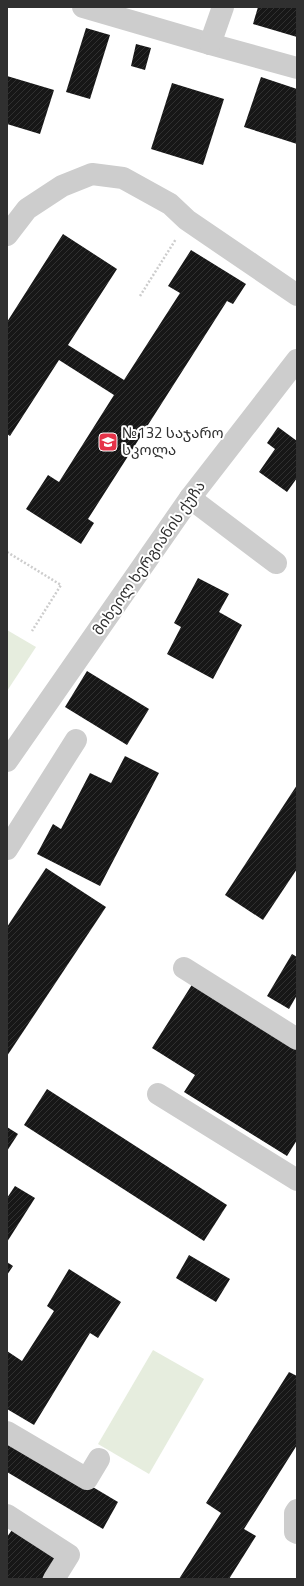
<svg xmlns="http://www.w3.org/2000/svg" width="304" height="1586" font-family="'Titillium Web','Noto Sans Georgian',sans-serif">
<style>
.pitch{fill:#e6edde}
.building{fill:url(#building-hatch)}
.lines{fill:none;stroke-linecap:round;stroke-linejoin:round}
.path{stroke:#cdcdcd;stroke-width:2.5;stroke-dasharray:2 2;stroke-linecap:butt}
.minor{stroke:#cdcdcd;stroke-width:22}
.labels{text-anchor:middle;stroke-width:4;stroke-linejoin:round;paint-order:stroke}
.poi-label{font-size:15px;fill:#303030;stroke:#fff;text-anchor:start}
.street-label{font-size:15px;fill:#303030;stroke:#fff}
</style>
<defs>
<pattern id="building-hatch" width="6" height="6" patternUnits="userSpaceOnUse"><rect width="6" height="6" fill="#171717"/><path d="M-1 1l2-2M0 6l6-6M5 7l2-2" fill="none" stroke="#303030"/></pattern>
</defs>
<rect width="100%" height="100%" fill="#fff"/>
<!-- pitch -->
<g class="pitch">
<path d="M7 630 36 647 7 691Z"/>
<path d="M153 1350 204 1379 149 1474 98 1444Z"/>
</g>
<!-- building -->
<g class="building">
<path d="M258 7H297V37L253 24Z"/>
<path d="M86 28 110 35 90 99 66 92Z"/>
<path d="M136 44 151 48 145 70 131 66Z"/>
<path d="M7 76 54 90 40 134 7 124Z"/>
<path d="M261 77 297 89V144L244 127Z"/>
<path d="M172 83 224 99 203 165 151 149Z"/>
<path d="M63 234 117 269 68 345 124 380 180 293 168 286 191 250 246 284 233 304 227 301 88 519 94 523 81 544 26 509 48 475 59 482 114 395 59 360 10 436 7 434V322Z"/>
<path d="M278 427 297 441V478L287 492 259 472 275 449 267 443Z"/>
<path d="M198 578 229 594 219 612 242 625 213 679 167 654 181 627 174 623Z"/>
<path d="M87 671 149 709 127 745 65 707Z"/>
<path d="M125 756 159 773 100 886 37 854 53 824 61 829 90 773 111 783Z"/>
<path d="M297 785V869L263 920 225 895Z"/>
<path d="M46 868 106 907 7 1056V927Z"/>
<path d="M292 954 297 957V995L289 1009 267 996Z"/>
<path d="M193 983 297 1048V1140L287 1156 184 1092 195 1075 152 1048Z"/>
<path d="M47 1089 227 1205 204 1241 24 1125Z"/>
<path d="M7 1127 18 1134 7 1151Z"/>
<path d="M15 1186 35 1198 7 1242V1198Z"/>
<path d="M189 1255 230 1279 216 1302 176 1278Z"/>
<path d="M7 1262 13 1266 7 1275Z"/>
<path d="M69 1269 121 1302 98 1338 90 1333 34 1425 7 1409V1351L22 1361 54 1311 47 1306Z"/>
<path d="M289 1372 297 1376V1445L244 1529 256 1536 229 1579H179L221 1513 206 1503Z"/>
<path d="M7 1436 118 1502 103 1529 7 1472Z"/>
<path d="M14 1527 57 1555 42 1579H7V1537Z"/>
</g>
<g class="lines">
<!-- path -->
<g class="path">
<path d="M140 296 176 239"/>
<path d="M7 552 61 585 32 631"/>
</g>
<!-- minor -->
<g class="minor">
<path d="M83 7 210 44 297 68"/>
<path d="M210 44 223 7"/>
<path d="M7 235 27 209 62 186 92 174 123 178 170 204 187 220 297 295"/>
<path d="M190 498 276 563"/>
<path d="M7 761 190 498 297 360"/>
<path d="M7 849 76 740"/>
<path d="M184 968 297 1039"/>
<path d="M158 1094 297 1180"/>
<path d="M7 1432 87 1479 99 1459"/>
<path d="M297 1510 295 1513V1532L297 1533"/>
<path d="M7 1515 69 1555 54 1579"/>
</g>
</g>
<!-- icons -->
<defs>
<g id="school-square" transform="scale(1)"><rect x="-9" y="-9" width="18" height="18" rx="4" fill="#e63349" stroke="#fff"/><path d="M0-5L7-2L0 1L-7-2ZM-4 1L0 2.5L4 1V4Q0 6-4 4Z" fill="#fff"/></g>
</defs>
<g fill-rule="evenodd">
<use href="#school-square" x="108" y="442"/>
</g>
<g class="labels">
<!-- poi labels -->
<g class="poi-label">
<text x="122" y="438">№132 საჯარო<tspan x="122" dy="17">სკოლა</tspan></text>
</g>
<!-- street labels -->
<g class="street-label">
<text transform="translate(149 558) rotate(-55)" y="5">მიხეილ ხერგიანის ქუჩა</text>
</g>
</g>
<!-- border -->
<rect width="304" height="1586" fill="none" stroke="#303030" stroke-width="16"/>
</svg>
